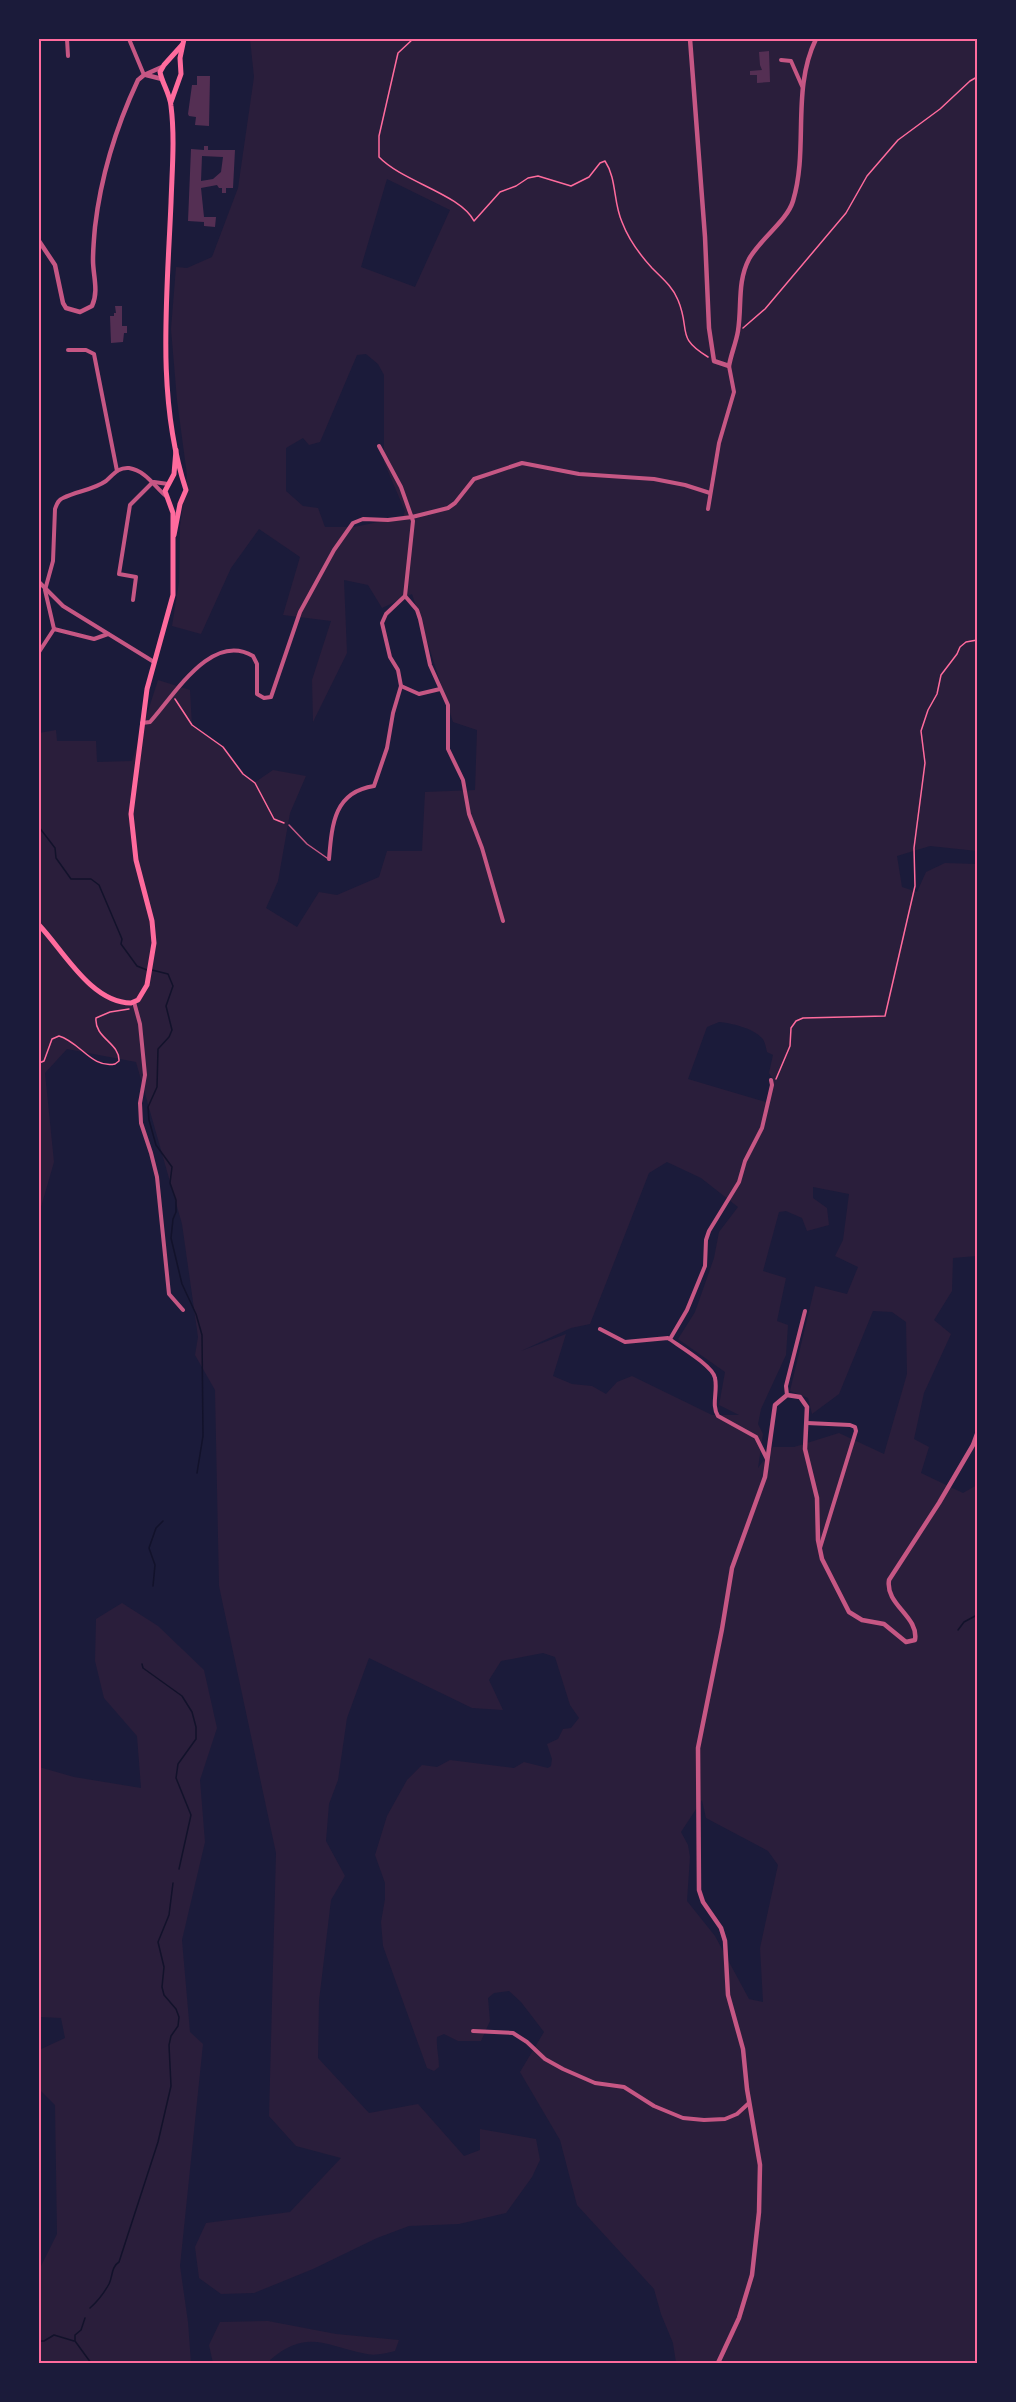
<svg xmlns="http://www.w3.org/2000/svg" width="1016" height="2402" font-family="Overpass,sans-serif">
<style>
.green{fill:#2a1e3b;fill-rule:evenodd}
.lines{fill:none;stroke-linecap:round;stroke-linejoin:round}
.stream{stroke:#12122b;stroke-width:1.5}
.building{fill:#542f53;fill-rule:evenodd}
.path{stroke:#ff6b9d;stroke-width:1.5}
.service{stroke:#c65784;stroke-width:1.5}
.minor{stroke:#c65784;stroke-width:4}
.tertiary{stroke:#c65784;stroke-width:4.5}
.secondary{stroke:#ff6b9d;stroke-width:5}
.neatline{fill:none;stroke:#ff6b9d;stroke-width:2}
</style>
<rect width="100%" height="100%" fill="#1b1b3a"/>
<!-- green -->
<g class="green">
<path d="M250 39H688L691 85H695L692 39H977V851L930 846 897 856 902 887 917 892 926 872 945 863 977 864V1256L953 1258 952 1291 934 1320 951 1334 924 1393 914 1439 929 1447 921 1473 963 1493 977 1485V2363H676L673 2343 661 2314 654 2289 577 2205 560 2140 520 2072 544 2032 521 2002 509 1991 494 1993 488 1998 490 2021 481 2041H458L444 2034 437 2037C436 2047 439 2057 439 2067L434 2071 427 2068 383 1946 381 1922 385 1899V1883L375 1855 387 1816 407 1780 422 1765 437 1767 450 1760 514 1768 524 1762 548 1768 551 1766 552 1759 547 1744 558 1739 563 1729 571 1728 579 1718 570 1705 555 1657 543 1653 501 1661 489 1680 503 1710 472 1708 369 1658 347 1718 338 1780 329 1804 326 1841 345 1876 331 1900 319 2001 318 2058 369 2113 418 2104 464 2156 480 2150V2129L536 2139 540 2160 532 2177 506 2213 459 2224 409 2226 377 2238 313 2269 254 2293 221 2294 199 2278 195 2247 206 2223 290 2212 341 2158 296 2146 269 2116 276 1853 219 1586 215 1390 195 1355 198 1337 182 1224 136 1062 67 1049 45 1073 54 1162 39 1214V733L56 730 57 741H96L97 762 132 761 158 680 190 690 192 726 223 747 243 774 254 783 273 770 306 776 290 813 278 881 266 908 297 927 319 892 337 895 379 877 387 851H422L425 792 475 790 477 730 453 722 412 594 382 608 368 585 344 580 347 653 313 722 312 680 331 621 283 615 300 557 259 529 231 568 201 634 172 626 179 582 180 526 187 475 177 400 171 329 176 267 187 268 212 257 238 188 254 77ZM387 179 450 210 415 287 361 267ZM366 354 378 364 384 375V462L405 511 403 517 354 527H325L318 508 303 506 286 491V448L303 438 309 445 320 442 357 355ZM719 1022C731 1023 753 1028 762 1038 765 1041 766 1048 767 1052L773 1055 769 1073 773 1079 766 1102 688 1079 707 1027ZM667 1162 701 1178 738 1207 719 1232 714 1258 695 1312 678 1339 725 1372 719 1405 739 1415H712L632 1376 617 1382 606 1394 592 1386 572 1384 553 1376 566 1334 521 1351 571 1328 590 1324 649 1173ZM813 1187 849 1194 843 1240 835 1256 858 1267 847 1294 815 1286 790 1391 808 1398 812 1414 839 1394 873 1311 892 1312 906 1322 907 1374 884 1454 839 1433 794 1447H773L758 1468 763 1434 758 1424 761 1409 786 1355 788 1325 777 1321 786 1278 763 1271 779 1212 786 1211 802 1218 807 1231 829 1225 827 1208 813 1198ZM702 1800 706 1818 768 1851 778 1865 760 1948 763 2002 749 1999 715 1936 687 1901 690 1857 688 1845 681 1832Z"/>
<path d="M122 1603 158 1626 204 1670 217 1728 200 1780 205 1842 182 1940 190 2032 203 2044 180 2266 188 2322 191 2363H39V2270L57 2234 55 2105 39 2089V2050L65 2038 61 2018 39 2017V1767L74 1777 141 1788 137 1736 104 1698 95 1661 96 1619Z"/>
<path d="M268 2321 336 2334 399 2340 395 2351C386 2353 376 2356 367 2354 326 2346 307 2328 270 2360V2363H213L209 2345 220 2322Z"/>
</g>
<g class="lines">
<!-- stream -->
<g class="stream">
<path d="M39 827 55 848 56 858 71 879H91L99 885 122 939 121 944 137 966 147 970"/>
<path d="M152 970 168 974 173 986 166 1006 172 1030 169 1037 158 1049 157 1087 148 1107 149 1120 156 1145 172 1167 170 1183 176 1200V1212L173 1219 171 1238 182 1284 196 1314 202 1335 203 1436 197 1473"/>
<path d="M153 1586 155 1565 149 1548 156 1528 163 1521"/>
<path d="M958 1630 964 1622 977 1615"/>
<path d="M142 1664 143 1668 182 1696 192 1712 196 1727V1739L178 1764 176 1778 191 1815 179 1869"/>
<path d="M90 2308C98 2301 104 2293 109 2284 113 2276 111 2267 119 2262L158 2142 171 2086 169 2045 171 2036 178 2026 179 2017 176 2009 164 1995 162 1987 164 1967 158 1942 169 1915 173 1883"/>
<path d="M85 2318 81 2330 75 2335V2341L91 2363"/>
<path d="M39 2341H44L54 2335 74 2341"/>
</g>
</g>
<!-- building -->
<g class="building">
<path d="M769 51 770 82 757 83V75H750V71L762 70 760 65 759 52Z"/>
<path d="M197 76H210L209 126 195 125 196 117 189 116 188 114 192 85H197Z"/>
<path d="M204 146H208V150H235L233 188H226V193H222V188H219L217 185 201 188 204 217H216L215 227 204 226V222L188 221 191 149 204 150ZM202 156 223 157 221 172 213 179 201 181Z"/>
<path d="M115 306H122V326H127V333H124L123 342 111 343 110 316H114V313H116Z"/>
</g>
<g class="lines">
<!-- path -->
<g class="path">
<path d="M413 39 398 53 379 136V157C403 182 460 194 474 221L500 192 516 186 528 178 538 176 571 186 589 177 600 163 605 161C617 179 613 202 622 222 628 238 641 256 652 268 662 278 673 287 678 300 691 331 675 337 708 357"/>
<path d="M743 328 765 309 846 213 867 176 898 140 940 109 970 81 977 77"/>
<path d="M175 699 192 725 223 747 243 774 255 783 274 819 284 823"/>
<path d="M39 1063 44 1061 52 1039 59 1036C80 1042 92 1069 115 1064L119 1061C120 1043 94 1038 96 1018L110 1012 129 1009"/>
<path d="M776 1079 790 1046 791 1028 796 1021 803 1018 885 1016 915 886 914 848 925 763 921 731 928 710 937 694 941 675 957 654 960 647 966 642 977 640"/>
</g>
<!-- service -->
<path class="service" d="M289 825 307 844 327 858"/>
<!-- minor -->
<g class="minor">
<path d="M67 39 68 56"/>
<path d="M129 39 144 75"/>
<path d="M781 60 791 61 802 86"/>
<path d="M68 350H86L94 354 117 471"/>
<path d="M154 482 168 484"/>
<path d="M708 509 719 443 734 392 729 366"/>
<path d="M39 582 63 606 154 662"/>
<path d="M405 596 417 610 420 619 430 665 448 705V749L463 780 469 814 482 848 503 921"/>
<path d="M133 600 136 577 119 574 130 505 153 482"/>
<path d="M54 629 45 590 53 561 55 509C57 504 58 500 63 498 77 491 93 490 106 481 113 475 118 467 129 468 146 471 154 486 166 496"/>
<path d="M54 629 94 639 108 634"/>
<path d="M39 652 54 629"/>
<path d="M401 686 419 694 440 689"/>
<path d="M142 723 150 722C174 696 211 631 253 656L257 664V694L264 698 271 697 300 612 334 550 353 523 363 519 388 520 412 517 448 508 455 503 474 479 522 463 579 474 654 479 685 485 710 493"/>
<path d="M329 859C332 824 334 792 374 786L387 748 393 713 401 686 398 670 390 657 382 623 386 614 405 596 413 521 401 487 379 446"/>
<path d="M134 1002 140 1024 145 1075 140 1103 141 1123 151 1153 157 1177 169 1294 183 1310"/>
<path d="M600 1329 625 1342 668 1338C679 1346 713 1366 715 1378 718 1391 711 1405 718 1416L756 1437 767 1459"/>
<path d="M670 1339 687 1310 705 1266 706 1240 709 1231 739 1182 745 1161 762 1128 772 1085 771 1080"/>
<path d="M787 1395 786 1386 805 1311"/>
<path d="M807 1423 850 1425 855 1427 856 1431 820 1548"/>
<path d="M473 2031 513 2033 527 2042 545 2059 563 2069 595 2083 624 2087 654 2106 683 2118 704 2120 725 2119 737 2114 749 2103"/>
</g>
<!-- tertiary -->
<g class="tertiary">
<path d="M690 39 705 237 709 328 714 361 729 366C731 354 736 343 738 331 742 306 737 282 749 259 760 239 787 221 793 201 809 148 791 90 816 39"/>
<path d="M146 75 162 79"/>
<path d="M39 241 55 265 63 303 66 308 80 312 92 306C99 291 93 276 93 260 93 249 94 238 95 227 101 175 116 127 138 80L144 75 162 67"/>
<path d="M718 2363 739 2318 752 2275 759 2212 760 2165 747 2089 743 2049 728 1995 725 1941 721 1928 703 1902 699 1890 698 1748 722 1629 732 1568 765 1477 775 1405 787 1395 800 1397 807 1407 805 1449 817 1498 818 1540 822 1559 849 1612 862 1620 884 1624 906 1642 915 1640C919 1616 885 1605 889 1580L939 1503 973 1445 977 1434"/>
</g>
<!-- secondary -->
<g class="secondary">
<path d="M171 102 181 74 180 58 184 39"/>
<path d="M174 535 180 504 186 490C156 399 167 298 171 203 172 171 175 138 171 106 170 94 162 83 160 72L164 65 182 45"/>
<path d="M39 925C63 950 91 1003 131 1003L138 1000 147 985 154 943 152 921 136 860 131 814 147 689 173 595V513L165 491 174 474 176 450"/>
</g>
</g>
<!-- border -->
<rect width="1016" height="2402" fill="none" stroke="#1b1b3a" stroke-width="81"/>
<rect x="40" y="40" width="936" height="2322" class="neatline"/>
</svg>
